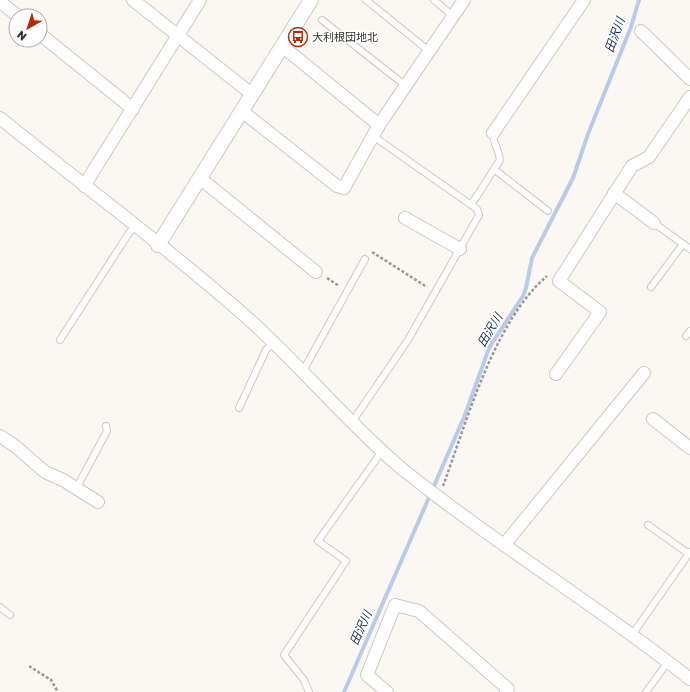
<svg xmlns="http://www.w3.org/2000/svg" width="690" height="692" font-family="'Golos Text','Noto Sans JP',sans-serif">
<style>
.lines{fill:none;stroke-linecap:round;stroke-linejoin:round}
.stream{stroke:#bacae8;stroke-width:4}
.service-casing{stroke:#ccc9c4;stroke-width:8}
.minor-casing{stroke:#ccc9c4;stroke-width:14}
.tertiary-casing{stroke:#ccc9c4;stroke-width:16}
.path{stroke:#9b9996;stroke-width:2.5;stroke-dasharray:3 2;stroke-linecap:butt}
.service{stroke:#fff;stroke-width:6}
.minor{stroke:#fff;stroke-width:12}
.tertiary{stroke:#fff;stroke-width:14}
.labels{text-anchor:middle;stroke-width:3;stroke-linejoin:round;paint-order:stroke}
.poi-label{font-size:11px;fill:#343332;stroke:#fff;text-anchor:start}
.water-label{font-size:12px;font-style:italic;fill:#1a2f56;stroke:#fff}
</style>
<rect width="100%" height="100%" fill="#fbf8f3"/>
<g class="lines">
<!-- stream -->
<path class="stream" d="M344 692 465 415 489 348 523 296 526 288 532 258 573 178 588 134 631 27 639 0"/>
<!-- service casing -->
<g class="service-casing">
<g id="service">
<path d="M366 0 429 51"/>
<path d="M434 0 453 16"/>
<path d="M322 20 406 86"/>
<path d="M495 170 548 211"/>
<path d="M471 205 500 160C499 150 493 143 493 133"/>
<path d="M654 223 690 249"/>
<path d="M651 287 683 244"/>
<path d="M686 336 690 331"/>
<path d="M60 340 129 233 135 226"/>
<path d="M303 371 365 259"/>
<path d="M239 408 266 350 273 342"/>
<path d="M352 422 408 340 479 215 477 209 373 136"/>
<path d="M76 489 107 431 106 426"/>
<path d="M648 525 689 554"/>
<path d="M0 607 10 615"/>
<path d="M632 635 690 552"/>
<path d="M309 692 304 680 284 655 346 561 318 541 382 451"/>
<path d="M646 692 668 662"/>
</g>
</g>
<!-- minor casing -->
<g class="minor-casing">
<g id="minor">
<path d="M133 0 253 95"/>
<path d="M0 2 18 16"/>
<path d="M641 31 690 79"/>
<path d="M40 34 133 109"/>
<path d="M282 47 292 54 379 125"/>
<path d="M243 112 337 186 344 188 379 125 464 0"/>
<path d="M0 118C81 184 166 246 244 315 299 363 345 421 401 468 494 543 597 605 690 679"/>
<path d="M493 133 584 0"/>
<path d="M201 179 316 272"/>
<path d="M84 186 200 0"/>
<path d="M614 193 654 223"/>
<path d="M405 218 460 249"/>
<path d="M556 374 600 312 559 281 632 166 649 157 690 97"/>
<path d="M653 419 690 448"/>
<path d="M0 436 15 446 45 472 63 480 98 502"/>
<path d="M504 545 644 373"/>
<path d="M387 692 367 675 395 605 419 611 508 689 506 692"/>
</g>
</g>
<!-- tertiary casing -->
<g class="tertiary-casing">
<path id="tertiary" d="M158 245 311 0"/>
</g>
<!-- path -->
<g class="path">
<path d="M372 252 427 287"/>
<path d="M327 278 339 286"/>
<path d="M443 486C467 421 494 321 547 276"/>
<path d="M29 666 51 680 58 692"/>
</g>
<!-- service -->
<use href="#service" class="service"/>
<!-- minor -->
<use href="#minor" class="minor"/>
<!-- tertiary -->
<use href="#tertiary" class="tertiary"/>
</g>
<!-- icons -->
<defs>
<g id="bus-ring" transform="scale(1)"><circle r="9.5" fill="#fff" stroke="#b62b06" stroke-width="1.5"/><path d="M-5-6H5V4H4V6H2V4H-2V6H-4V4H-5ZM-3.5-4V0h7V-4ZM-3.5 1.2v1.5H-2V1.2ZM2 1.2v1.5H3.5V1.2Z" fill="#b62b06"/></g>
</defs>
<g fill-rule="evenodd">
<use href="#bus-ring" x="298" y="37"/>
</g>
<g class="labels">
<!-- poi labels -->
<g class="poi-label">
<text x="312" y="41">大利根団地北</text>
</g>
<!-- water labels -->
<g class="water-label">
<text transform="translate(615 35) rotate(-70)" y="4">田沢川</text>
<text transform="translate(490 330) rotate(-59)" y="4">田沢川</text>
<text transform="translate(361 628) rotate(-66)" y="4">田沢川</text>
</g>
</g>
<!-- north arrow -->
<g transform="translate(28 28) rotate(219)"><circle r="19" fill="#ffffff" stroke="#aeadad"/>
<path d="M0-3L7 15L0 10L-7 15Z" fill="#b62b06"/>
<text y="-6" font-size="11" font-weight="bold" text-anchor="middle" fill="#343332">N</text>
</g>
</svg>
